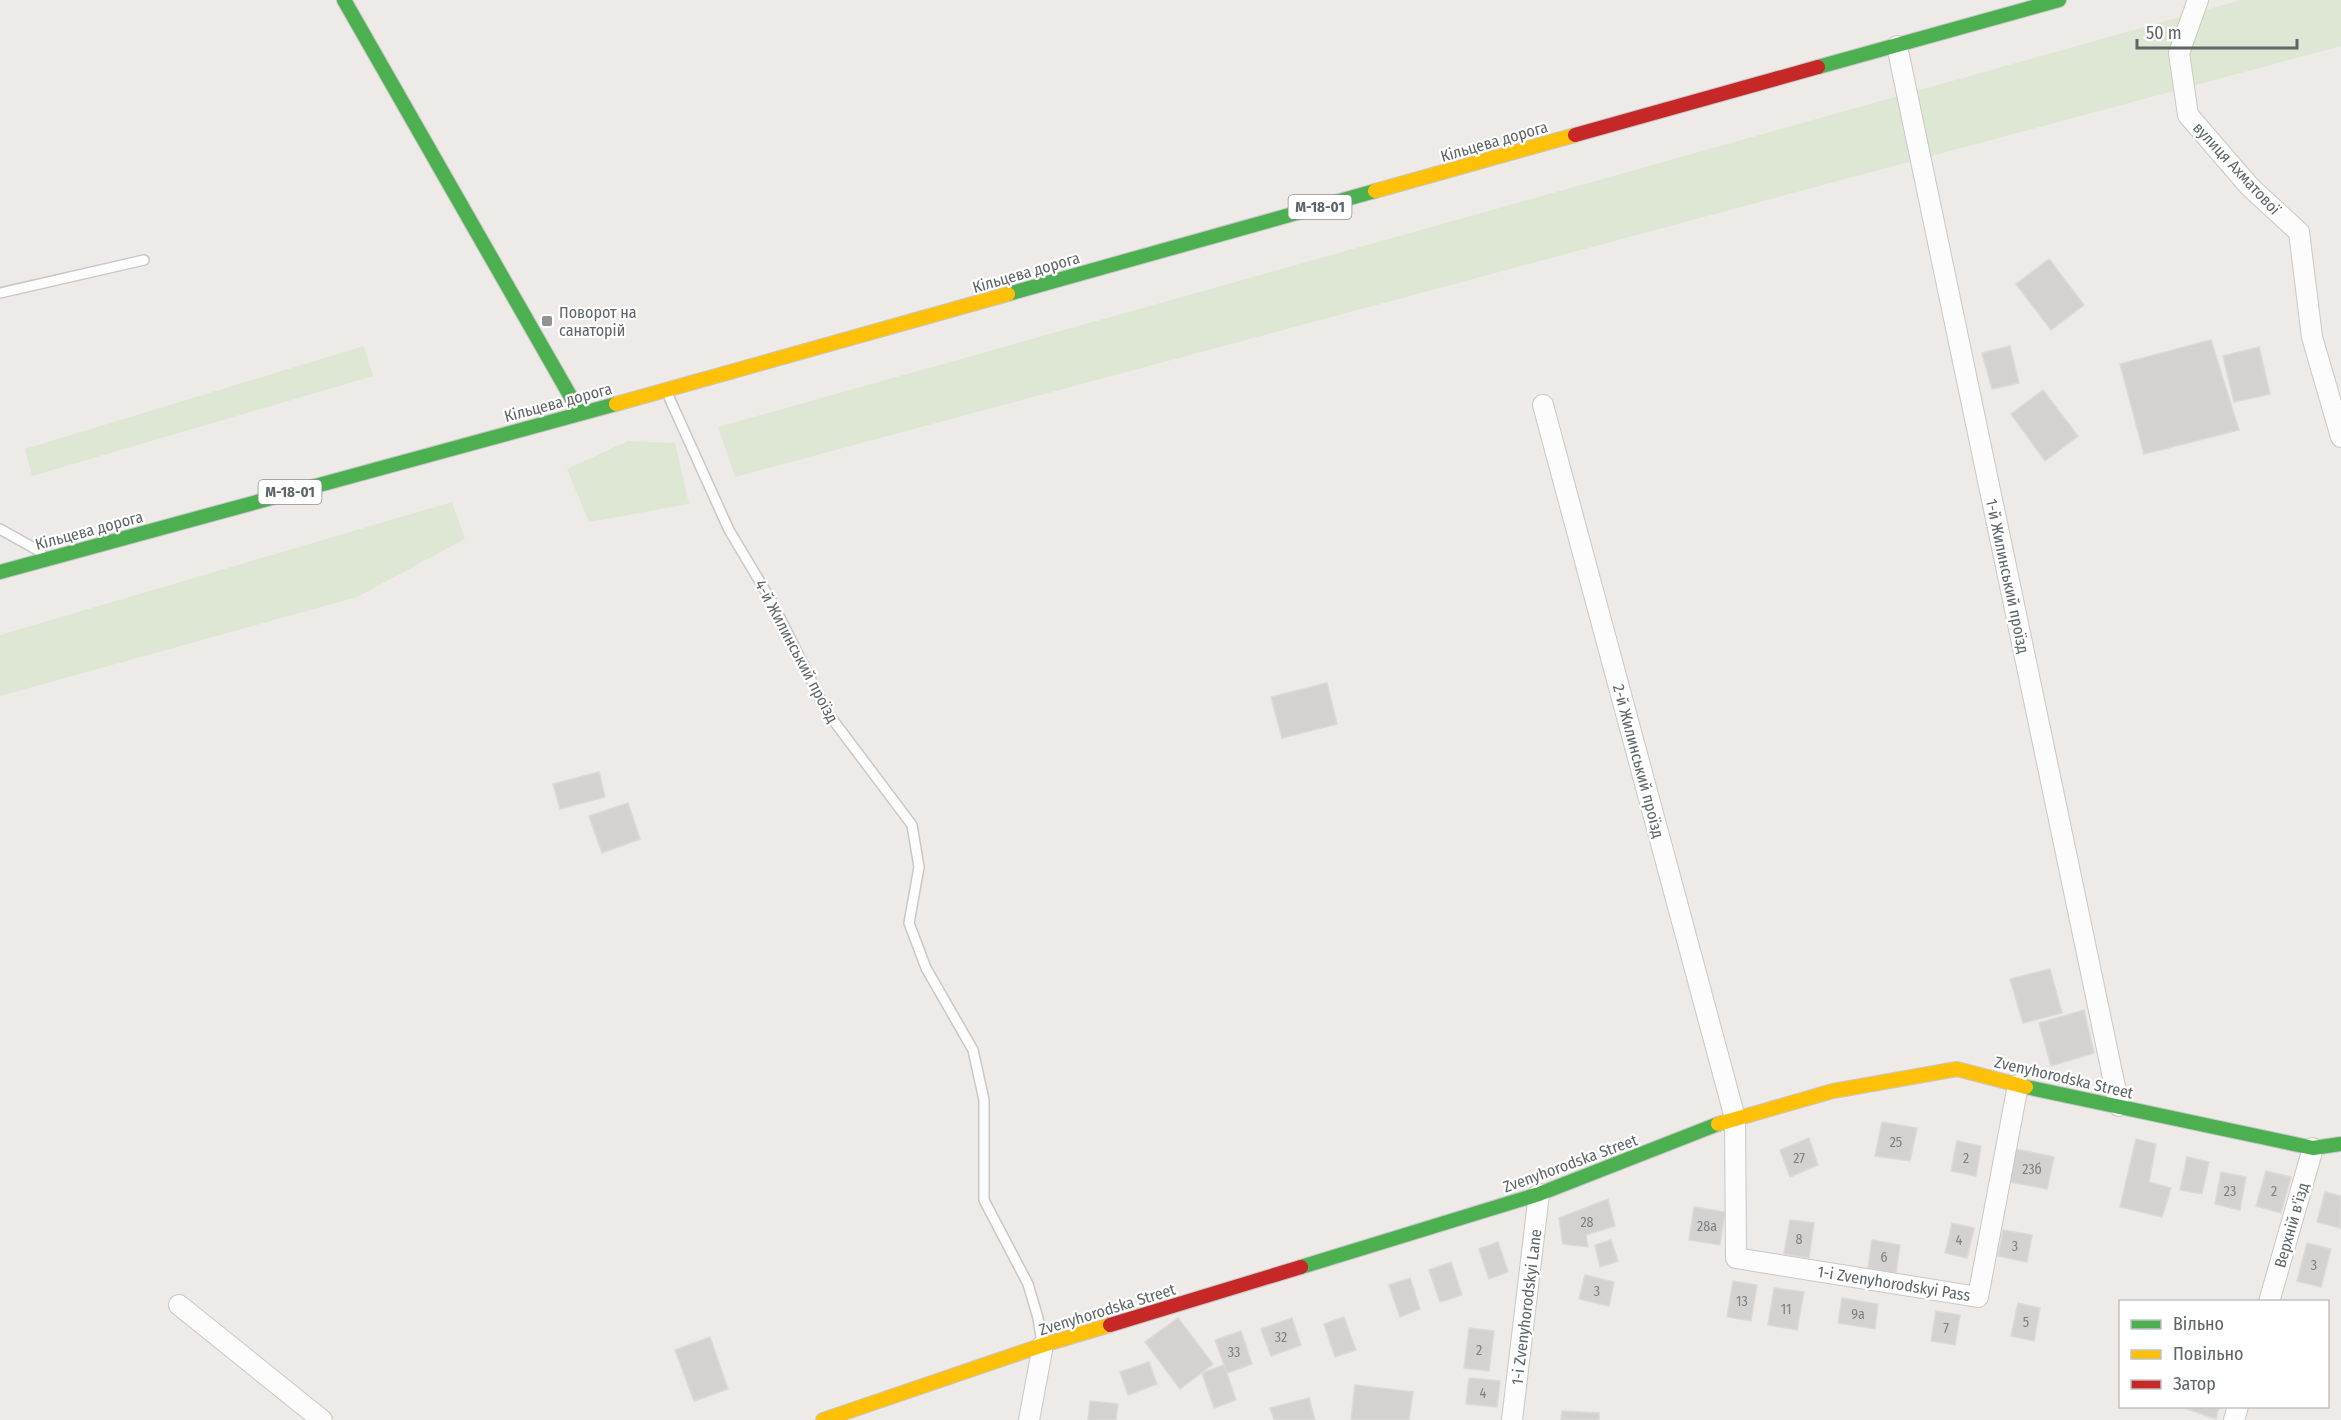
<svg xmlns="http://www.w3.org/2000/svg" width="2341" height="1420" font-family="'Fira Sans Condensed',sans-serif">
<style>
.green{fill:#dee7d4}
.building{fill:#d4d1d1;stroke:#dcd9d7;stroke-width:1.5}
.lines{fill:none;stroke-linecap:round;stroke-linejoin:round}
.lane-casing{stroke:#c8c8c7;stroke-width:12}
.street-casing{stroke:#c8c8c7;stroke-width:22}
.fast-casing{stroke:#c6c7c6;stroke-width:16}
.slow-casing{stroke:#c6c7c6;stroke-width:16}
.jam-casing{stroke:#c6c7c6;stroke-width:16}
.lane{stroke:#fcfcfc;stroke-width:9}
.street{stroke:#fcfcfc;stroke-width:20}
.fast{stroke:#4caf50;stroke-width:14}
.slow{stroke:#ffc107;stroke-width:14}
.jam{stroke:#c62828;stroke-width:14}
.poi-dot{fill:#909494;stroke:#fff;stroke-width:2}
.labels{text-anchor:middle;stroke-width:4.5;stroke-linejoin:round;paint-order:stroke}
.number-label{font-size:14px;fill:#7d8182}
.shield{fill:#fff;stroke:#8e9394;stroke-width:1.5}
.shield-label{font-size:15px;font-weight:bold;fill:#5e6566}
.street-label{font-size:16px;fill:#5e6566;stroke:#fff}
.poi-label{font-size:16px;fill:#5e6566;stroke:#fff;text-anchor:start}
</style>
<rect width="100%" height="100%" fill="#edeae8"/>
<!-- green -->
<g class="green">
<path d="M2241 0H2341V46L735 477 718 427Z"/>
<path d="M364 346 373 376 32 476 25 449Z"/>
<path d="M628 441 675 443 689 504 589 522 567 469Z"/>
<path d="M452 502 465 539 357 597 0 696V635Z"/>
</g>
<!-- building -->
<g class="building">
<path d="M2049 259 2084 305 2051 330 2016 284Z"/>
<path d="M2211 340 2239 430 2144 454 2120 364Z"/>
<path d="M2010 346 2019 383 1992 389 1982 353Z"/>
<path d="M2259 347 2270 394 2234 402 2223 356Z"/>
<path d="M2043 390 2078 436 2045 461 2011 414Z"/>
<path d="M1327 683 1337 724 1282 738 1271 697Z"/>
<path d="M599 772 605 797 560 809 553 784Z"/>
<path d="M628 803 640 839 602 853 589 816Z"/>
<path d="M2050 969 2062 1013 2023 1023 2010 979Z"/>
<path d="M2084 1010 2094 1053 2051 1066 2039 1023Z"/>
<path d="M1882 1122 1917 1128 1910 1161 1875 1156Z"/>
<path d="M1809 1138 1818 1165 1790 1177 1780 1150Z"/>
<path d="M2136 1139 2156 1144 2149 1182 2171 1188 2162 1217 2120 1207Z"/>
<path d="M1957 1141 1981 1146 1976 1176 1951 1171Z"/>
<path d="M2016 1149 2054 1157 2047 1189 2009 1182Z"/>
<path d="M2187 1157 2209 1162 2202 1194 2180 1190Z"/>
<path d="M2266 1171 2291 1177 2281 1213 2256 1206Z"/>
<path d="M2221 1172 2246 1177 2240 1210 2215 1204Z"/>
<path d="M2325 1192 2341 1196 2340 1228 2317 1222Z"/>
<path d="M1608 1199 1615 1226 1586 1235 1588 1247 1563 1244 1559 1218Z"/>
<path d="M1694 1207 1725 1212 1720 1245 1689 1240Z"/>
<path d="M1790 1220 1814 1223 1809 1258 1784 1254Z"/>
<path d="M1952 1223 1974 1228 1967 1258 1945 1253Z"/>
<path d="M2003 1230 2032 1235 2027 1262 1998 1256Z"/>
<path d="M1611 1240 1618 1261 1600 1267 1595 1245Z"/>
<path d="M1872 1240 1900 1245 1896 1273 1868 1268Z"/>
<path d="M1498 1242 1508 1272 1489 1279 1479 1249Z"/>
<path d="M2307 1243 2331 1249 2321 1287 2297 1281Z"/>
<path d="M1451 1262 1462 1295 1440 1302 1429 1270Z"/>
<path d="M1585 1275 1614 1282 1609 1306 1579 1299Z"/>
<path d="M1410 1278 1420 1309 1400 1317 1389 1285Z"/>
<path d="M1733 1281 1757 1285 1751 1321 1727 1317Z"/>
<path d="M1774 1288 1804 1292 1797 1330 1768 1325Z"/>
<path d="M1842 1298 1878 1304 1875 1329 1838 1323Z"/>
<path d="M2018 1303 2040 1308 2034 1341 2011 1336Z"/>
<path d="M1936 1311 1960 1315 1955 1345 1931 1341Z"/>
<path d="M1344 1317 1356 1350 1335 1357 1324 1324Z"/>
<path d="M1178 1318 1213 1364 1180 1389 1145 1342Z"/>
<path d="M1292 1318 1301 1345 1271 1356 1261 1329Z"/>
<path d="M1469 1328 1494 1331 1489 1371 1464 1368Z"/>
<path d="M1241 1331 1252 1364 1227 1373 1215 1340Z"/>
<path d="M710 1337 728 1389 694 1401 675 1350Z"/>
<path d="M1149 1362 1157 1384 1128 1395 1120 1372Z"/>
<path d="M1224 1365 1236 1400 1214 1408 1202 1373Z"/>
<path d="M1469 1378 1500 1381 1497 1407 1466 1404Z"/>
<path d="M1355 1385 1413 1392 1409 1420H1351Z"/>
<path d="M1309 1398 1315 1420H1274L1270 1408Z"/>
<path d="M1090 1401 1118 1404 1116 1420H1088Z"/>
<path d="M2185 1406H2219L2216 1419 2184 1408Z"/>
<path d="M1562 1411 1599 1413V1420H1561Z"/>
</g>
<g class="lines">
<!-- lane casing -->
<g class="lane-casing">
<g id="lane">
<path d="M0 293 144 260"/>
<path d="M668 395 729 530 772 602 827 712 912 825 919 867 909 923 926 968 973 1050 984 1100V1200L1028 1284 1038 1318 1042 1343"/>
<path d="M0 529 41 552"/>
</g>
</g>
<!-- street casing -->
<g class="street-casing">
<g id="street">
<path d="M2198 0 2179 53 2188 115 2250 187 2299 232 2312 337 2341 437"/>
<path d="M1897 46 2119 1106"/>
<path d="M1543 405 1735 1118 1736 1258 1978 1297 2018 1085"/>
<path d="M2269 1302 2313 1148"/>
<path d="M179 1305 322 1420"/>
<path d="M1029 1420 1043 1345"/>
<path d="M1512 1420 1539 1194"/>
<path d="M2234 1420 2238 1406"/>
</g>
</g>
<!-- fast casing -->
<g class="fast-casing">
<g id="fast">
<path d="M344 0 580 413"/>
<path d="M1818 67 2059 0"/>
<path d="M1008 294 1375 191"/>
<path d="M0 572 616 404"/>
<path d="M2026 1087 2313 1148 2341 1144"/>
<path d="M1301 1267 1539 1194 1718 1124"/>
</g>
</g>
<!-- slow casing -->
<g class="slow-casing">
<g id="slow">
<path d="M1375 191 1575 135"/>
<path d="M616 404 1008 294"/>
<path d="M1718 1124 1833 1091 1957 1069 2026 1087"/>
<path d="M823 1420 1043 1345 1110 1325"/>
</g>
</g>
<!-- jam casing -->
<g class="jam-casing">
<g id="jam">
<path d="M1575 135 1818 67"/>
<path d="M1110 1325 1301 1267"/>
</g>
</g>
<!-- lane -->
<use href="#lane" class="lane"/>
<!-- street -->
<use href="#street" class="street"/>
<!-- fast -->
<use href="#fast" class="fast"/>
<!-- slow -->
<use href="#slow" class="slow"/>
<!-- jam -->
<use href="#jam" class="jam"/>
</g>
<!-- markers -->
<rect class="poi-dot" x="541" y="315" width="12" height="12" rx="3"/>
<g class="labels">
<!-- number labels -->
<g class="number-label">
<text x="1896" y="1147">25</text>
<text x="1799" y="1163">27</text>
<text x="1966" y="1163">2</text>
<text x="2032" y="1174">23б</text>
<text x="2230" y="1196">23</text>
<text x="2274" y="1196">2</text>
<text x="1587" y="1227">28</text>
<text x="1707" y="1231">28а</text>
<text x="1799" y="1244">8</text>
<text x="1959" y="1245">4</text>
<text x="2015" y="1251">3</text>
<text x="1884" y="1262">6</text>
<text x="2314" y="1270">3</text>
<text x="1597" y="1296">3</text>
<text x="1742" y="1306">13</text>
<text x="1786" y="1314">11</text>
<text x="1858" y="1319">9а</text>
<text x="2026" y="1327">5</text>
<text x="1946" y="1333">7</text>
<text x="1281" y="1342">32</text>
<text x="1479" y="1355">2</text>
<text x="1234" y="1357">33</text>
<text x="1483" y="1398">4</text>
</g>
<!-- shield labels -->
<g class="shield">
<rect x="1288.5" y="195" width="63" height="24" rx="4.5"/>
<rect x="258.5" y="480" width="63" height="24" rx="4.5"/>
</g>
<g class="shield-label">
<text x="1320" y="212">М-18-01</text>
<text x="290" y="497">М-18-01</text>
</g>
<!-- street labels -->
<g class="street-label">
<text transform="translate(1494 141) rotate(-16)" y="6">Кільцева дорога</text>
<text transform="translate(2237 168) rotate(47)" y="6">вулиця Ахматової</text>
<text transform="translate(1026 272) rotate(-16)" y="6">Кільцева дорога</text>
<text transform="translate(558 402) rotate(-15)" y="6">Кільцева дорога</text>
<text transform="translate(89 530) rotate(-15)" y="6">Кільцева дорога</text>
<text transform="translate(2008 576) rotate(78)" y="6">1-й Жилинський проїзд</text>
<text transform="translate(797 651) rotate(62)" y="6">4-й Жилинський проїзд</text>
<text transform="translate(1639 761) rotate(75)" y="6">2-й Жилинський проїзд</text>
<text transform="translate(2064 1077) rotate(13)" y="6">Zvenyhorodska Street</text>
<text transform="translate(1570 1163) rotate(-20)" y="6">Zvenyhorodska Street</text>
<text transform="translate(2291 1225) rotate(-74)" y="6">Верхній в'їзд</text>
<text transform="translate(1894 1283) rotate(9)" y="6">1-i Zvenyhorodskyi Pass</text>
<text transform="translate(1526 1307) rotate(-83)" y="6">1-i Zvenyhorodskyi Lane</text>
<text transform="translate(1107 1309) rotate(-17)" y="6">Zvenyhorodska Street</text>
</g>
<!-- poi labels -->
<g class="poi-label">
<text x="559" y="318">Поворот на<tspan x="559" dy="18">санаторій</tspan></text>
</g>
</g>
<!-- legend -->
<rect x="2119" y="1300" width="210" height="108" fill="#ffffff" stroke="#bfc1c2" stroke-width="1.5"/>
<rect x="2131" y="1320" width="30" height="9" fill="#4caf50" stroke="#bfc1c2" stroke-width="1.5"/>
<text x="2173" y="1330" font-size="18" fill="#5e6566">Вільно</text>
<rect x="2131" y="1350" width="30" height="9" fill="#ffc107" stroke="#bfc1c2" stroke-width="1.5"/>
<text x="2173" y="1360" font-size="18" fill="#5e6566">Повільно</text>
<rect x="2131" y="1380" width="30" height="9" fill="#c62828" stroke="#bfc1c2" stroke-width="1.5"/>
<text x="2173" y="1390" font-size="18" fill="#5e6566">Затор</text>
<!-- scale -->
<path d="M2137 39v9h160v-9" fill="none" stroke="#5e6566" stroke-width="3"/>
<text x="2146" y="39" font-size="18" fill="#5e6566" stroke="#ffffff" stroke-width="4.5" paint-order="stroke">50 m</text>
</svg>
